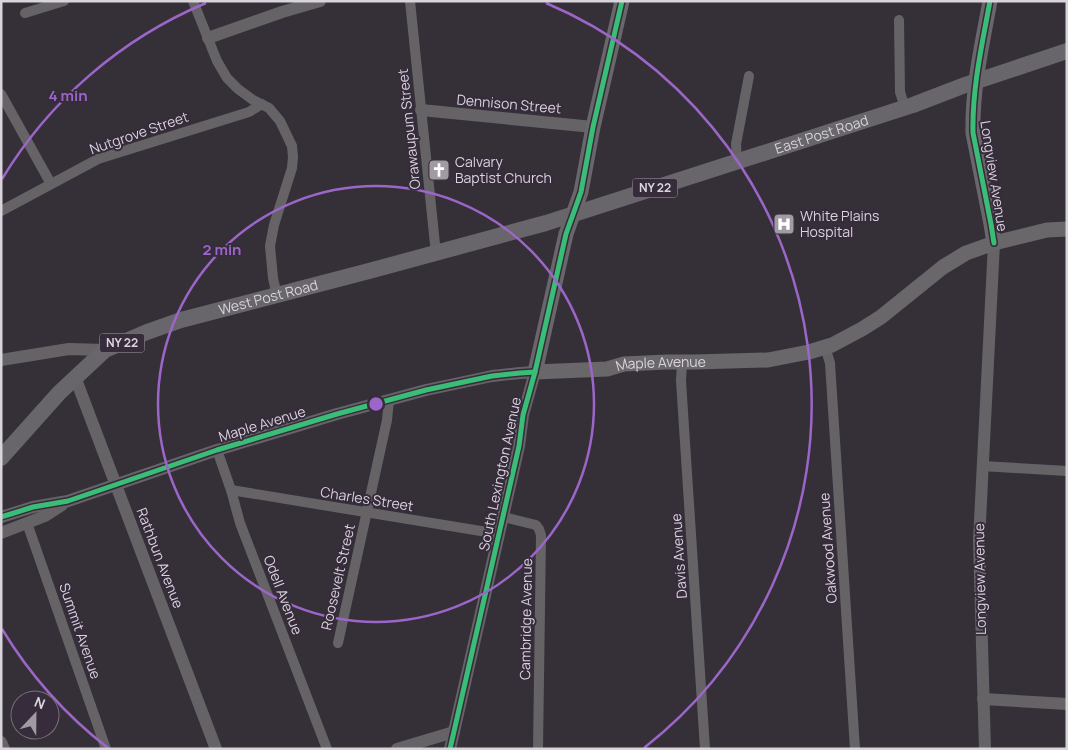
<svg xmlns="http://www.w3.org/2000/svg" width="1068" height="750" font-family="Manrope,sans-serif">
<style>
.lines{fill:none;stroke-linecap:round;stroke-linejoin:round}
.minor{stroke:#666367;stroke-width:10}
.tertiary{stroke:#666367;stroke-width:12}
.secondary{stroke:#6a676b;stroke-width:15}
.primary{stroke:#69666b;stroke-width:16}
.cycleway-casing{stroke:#362c3b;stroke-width:8}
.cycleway{stroke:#3abd76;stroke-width:5}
.ring{fill:none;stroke:#9c66c9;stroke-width:2.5}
.labels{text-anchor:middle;stroke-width:4;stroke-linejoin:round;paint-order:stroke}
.shield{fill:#362c3b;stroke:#a8a1ac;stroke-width:1}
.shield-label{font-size:12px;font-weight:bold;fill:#d9d3dc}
.street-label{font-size:14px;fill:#d9d3dc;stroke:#362c3b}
.poi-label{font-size:14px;fill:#d9d3dc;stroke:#362c3b;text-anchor:start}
.centre{fill:#9c66c9;stroke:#362c3b;stroke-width:2.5}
.ring-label{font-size:15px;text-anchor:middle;font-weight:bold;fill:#9c66c9;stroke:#362c3b;stroke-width:4;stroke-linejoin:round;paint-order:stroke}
</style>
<rect width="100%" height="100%" fill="#353038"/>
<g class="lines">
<!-- minor -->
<g class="minor">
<path d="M193 1 217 61 227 78 238 89 253 100 269 108 280 121 292 146 293 157 292 168 274 225 270 246 273 278 277 296"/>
<path d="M410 1 436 254"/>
<path d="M25 13 64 1"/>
<path d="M899 20 900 92 905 108"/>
<path d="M1 94 51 184"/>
<path d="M737 162 736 144 749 76"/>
<path d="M1 211 98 159 249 112 262 104"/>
<path d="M825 347 830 363 855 749"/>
<path d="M682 362 681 381 705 749"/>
<path d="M217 450 231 490 240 523 327 749"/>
<path d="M982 466 1067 471"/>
<path d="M231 490 499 534"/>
<path d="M503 517 536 525 539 529 541 535 538 749"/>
<path d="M27 523 106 749"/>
<path d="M338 643 387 420 389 400"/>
</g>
<!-- tertiary -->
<g class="tertiary">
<path d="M208 38 282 12 320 1"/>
<path d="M421 110 593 127"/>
<path d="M1 360 69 349 105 350"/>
<path d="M75 377 216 749"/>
<path d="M1 517 33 507 68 501 217 450 337 414 426 390 492 376 520 373 535 372 523 415 519 446 450 749"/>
<path d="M1 533 45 516 62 505"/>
<path d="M983 699 1067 704"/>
<path d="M1 742 4 749"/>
<path d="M397 749 454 732"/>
<path d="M985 749 979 541 994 243"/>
</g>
<!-- secondary -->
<g class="secondary">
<path id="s1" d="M622 1 593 127 581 192 566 234 535 372 607 369 624 364 667 362H695L768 360 809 352 832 345 862 329 881 317 943 267 966 253 994 243 1047 230 1067 229"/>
<path d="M990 1C982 45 972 88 973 133L991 224 994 243"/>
</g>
<!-- primary -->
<path class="primary" id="s2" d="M1 458 59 393 105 350 147 332 181 320 369 271 546 223 913 105 965 85 1067 51"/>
<!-- cycleway casing -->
<g class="cycleway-casing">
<g id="cycleway">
<path d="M990 1C982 45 972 88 973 133L991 224 994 243"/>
<path d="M1 517 33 507 68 501 217 450 337 414 426 390 492 376 520 373 535 372"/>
<path d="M450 749 519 446 523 415 535 372 566 234 581 192 593 127 622 1"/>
</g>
</g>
<!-- cycleway -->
<use href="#cycleway" class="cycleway"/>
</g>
<!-- distance rings -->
<g class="ring">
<circle cx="376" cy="404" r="218"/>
<path d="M108 748A436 436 0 0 1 2 629M2 179A436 436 0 0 1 206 3M546 3A436 436 0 0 1 644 748"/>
</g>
<!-- icons -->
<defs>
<g id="church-square" transform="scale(1.125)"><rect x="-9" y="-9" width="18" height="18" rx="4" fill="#a09aa3" stroke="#362c3b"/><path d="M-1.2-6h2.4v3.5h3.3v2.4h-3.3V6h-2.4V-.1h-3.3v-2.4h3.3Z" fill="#fff"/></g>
<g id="hospital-square" transform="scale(1.125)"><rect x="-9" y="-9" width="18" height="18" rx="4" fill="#a09aa3" stroke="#362c3b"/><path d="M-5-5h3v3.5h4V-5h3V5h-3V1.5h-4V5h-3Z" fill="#fff"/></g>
</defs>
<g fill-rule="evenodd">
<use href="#church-square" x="439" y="170"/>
<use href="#hospital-square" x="784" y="224"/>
</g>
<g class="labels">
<!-- shield labels -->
<g class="shield">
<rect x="632.5" y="178.5" width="45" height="19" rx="4"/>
<rect x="99.5" y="333.5" width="45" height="19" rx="4"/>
</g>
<g class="shield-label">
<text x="655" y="192">NY 22</text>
<text x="122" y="347">NY 22</text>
</g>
<!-- street labels -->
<g class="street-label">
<text transform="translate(509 104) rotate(5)" y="5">Dennison Street</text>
<text transform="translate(409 129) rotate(-96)" y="5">Orawaupum Street</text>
<text transform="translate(139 133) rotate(-19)" y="5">Nutgrove Street</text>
<text dy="5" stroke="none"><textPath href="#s2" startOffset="899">East Post Road</textPath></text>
<text transform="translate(994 176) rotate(81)" y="5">Longview Avenue</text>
<text dy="5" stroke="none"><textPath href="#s2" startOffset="322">West Post Road</textPath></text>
<text dy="5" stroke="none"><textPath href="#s1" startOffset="508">Maple Avenue</textPath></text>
<text transform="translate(262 424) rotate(-17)" y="5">Maple Avenue</text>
<text transform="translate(500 474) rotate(-78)" y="5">South Lexington Avenue</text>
<text transform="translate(367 499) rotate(9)" y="5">Charles Street</text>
<text transform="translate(828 548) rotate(-94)" y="5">Oakwood Avenue</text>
<text transform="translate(679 556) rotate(-94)" y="5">Davis Avenue</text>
<text transform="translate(160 558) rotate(69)" y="5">Rathbun Avenue</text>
<text transform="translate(338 577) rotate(-77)" y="5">Roosevelt Street</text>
<text transform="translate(980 579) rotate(-91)" y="5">Longview Avenue</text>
<text transform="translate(283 595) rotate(69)" y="5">Odell Avenue</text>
<text transform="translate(526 619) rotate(-89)" y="5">Cambridge Avenue</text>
<text transform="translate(80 631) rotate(71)" y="5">Summit Avenue</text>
</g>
<!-- poi labels -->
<g class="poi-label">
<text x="455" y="167">Calvary<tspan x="455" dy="16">Baptist Church</tspan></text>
<text x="800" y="221">White Plains<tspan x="800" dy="16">Hospital</tspan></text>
</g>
</g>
<circle cx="376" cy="404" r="8" class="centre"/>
<g class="ring-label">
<text x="68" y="101">4 min</text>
<text x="222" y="255">2 min</text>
</g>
<!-- border -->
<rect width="1068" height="750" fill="none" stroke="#d9d3dc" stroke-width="5"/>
<!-- north arrow -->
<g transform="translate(35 715) rotate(22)"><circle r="24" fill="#362c3b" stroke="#776f7b"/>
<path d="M0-4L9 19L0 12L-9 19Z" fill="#a09aa3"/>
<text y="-8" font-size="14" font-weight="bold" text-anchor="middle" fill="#d9d3dc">N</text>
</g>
</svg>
